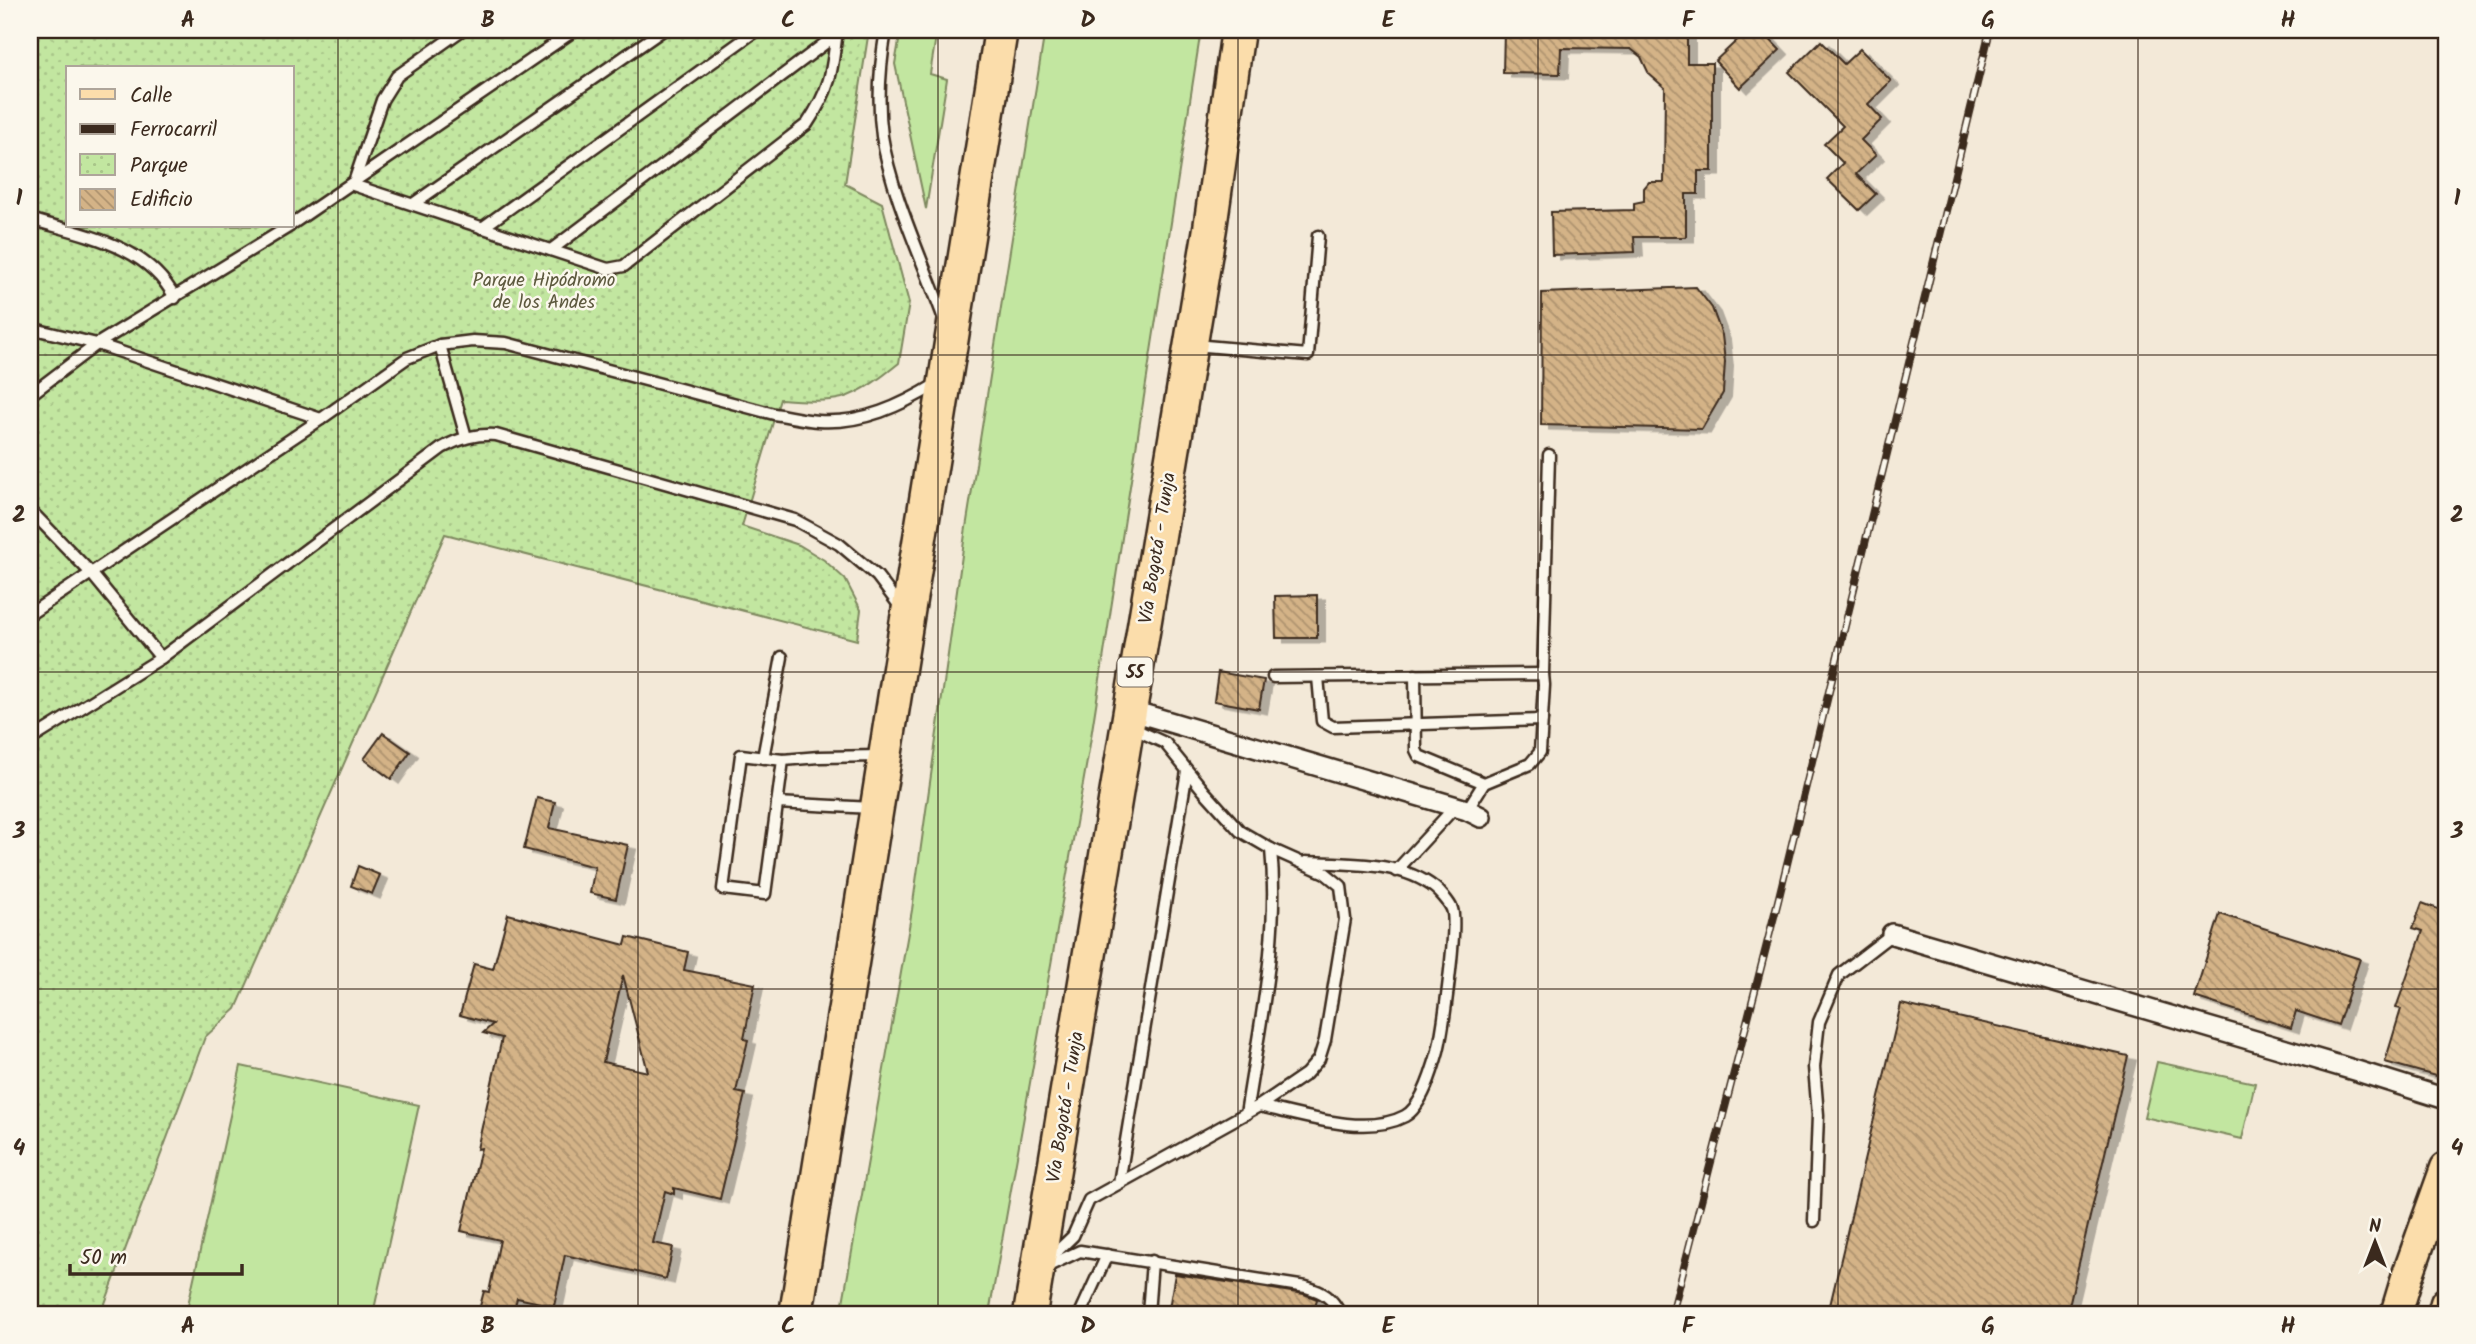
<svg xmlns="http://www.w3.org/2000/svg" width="2476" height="1344" font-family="Kalam,sans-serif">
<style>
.green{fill:#c2e6a0;stroke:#7e885f;stroke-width:2}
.park{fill:url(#park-dots);stroke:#7e885f;stroke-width:2;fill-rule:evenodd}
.building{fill:url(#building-back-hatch);stroke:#3b2a1e;stroke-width:2;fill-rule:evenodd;filter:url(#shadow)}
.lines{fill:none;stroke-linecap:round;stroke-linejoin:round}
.service-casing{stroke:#3b2a1e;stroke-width:15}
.minor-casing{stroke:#3b2a1e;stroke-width:24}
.primary-casing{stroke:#3b2a1e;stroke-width:35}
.trunk-casing{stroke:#3b2a1e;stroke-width:37}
.service{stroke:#fbf7ec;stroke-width:10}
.minor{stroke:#fbf7ec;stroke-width:19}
.primary{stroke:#fbddab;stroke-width:30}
.trunk{stroke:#fbddab;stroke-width:32}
.rail-casing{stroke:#3b2a1e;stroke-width:8}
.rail{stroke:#fbf7ec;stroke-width:5;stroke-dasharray:16;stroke-linecap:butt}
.grid{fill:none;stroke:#3b2a1e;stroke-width:2;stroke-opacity:0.55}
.labels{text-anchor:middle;stroke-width:5;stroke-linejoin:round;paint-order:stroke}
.shield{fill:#fbf7ec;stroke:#75685c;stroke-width:2}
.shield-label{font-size:18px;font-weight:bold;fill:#3b2a1e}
.park-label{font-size:19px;fill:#5d593e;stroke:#fbf7ec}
.street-label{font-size:19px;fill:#3b2a1e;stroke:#fbf7ec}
.neatline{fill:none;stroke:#3b2a1e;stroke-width:2.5}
.grid-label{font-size:23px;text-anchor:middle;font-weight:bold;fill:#3b2a1e}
</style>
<defs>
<pattern id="park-dots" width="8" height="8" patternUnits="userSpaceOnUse" patternTransform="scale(1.75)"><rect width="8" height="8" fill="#c2e6a0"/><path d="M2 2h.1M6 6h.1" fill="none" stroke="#a8c589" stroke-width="1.8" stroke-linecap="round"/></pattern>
<pattern id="building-back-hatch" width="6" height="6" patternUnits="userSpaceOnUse" patternTransform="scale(1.75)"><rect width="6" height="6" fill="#d4b387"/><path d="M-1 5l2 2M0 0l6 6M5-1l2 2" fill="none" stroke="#ad926e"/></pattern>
<filter id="shadow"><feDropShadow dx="8" dy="4.5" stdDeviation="0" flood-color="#0004"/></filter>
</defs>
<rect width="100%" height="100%" fill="#f3e9d8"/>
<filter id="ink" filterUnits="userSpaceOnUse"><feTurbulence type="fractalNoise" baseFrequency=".0143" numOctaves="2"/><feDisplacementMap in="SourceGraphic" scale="14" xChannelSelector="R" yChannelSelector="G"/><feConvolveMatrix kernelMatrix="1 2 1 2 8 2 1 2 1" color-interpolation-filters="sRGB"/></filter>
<g filter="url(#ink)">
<!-- green -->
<g class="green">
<path d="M901 30H937L930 74 947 79 926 209 895 64Z"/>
<path d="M1045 30H1201L1089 750 989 1314H841L912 910 965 534Z"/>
<path d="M2157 1062 2255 1083 2242 1139 2144 1117Z"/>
<path d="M241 1066 419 1105 373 1314H186Z"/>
</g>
<!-- park -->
<path class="park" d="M30 30H869L845 184 882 203 909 303 899 363C883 376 863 392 842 398 822 403 799 400 780 399L742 526 799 545 824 560 845 579 861 610 857 640 445 534 236 1009 205 1037 101 1314H30ZM68 68H292V226H68Z"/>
<!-- building -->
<g class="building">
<path d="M1504 30H1661V32L1687 33V63H1712V171H1698V194H1686V237H1634L1635 252 1552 255 1551 212 1634 210V203L1644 201V188L1649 182H1664L1665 88 1649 74 1641 57 1631 49 1561 48 1560 74 1503 73Z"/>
<path d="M1748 30H1761L1780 50 1740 88 1715 61Z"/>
<path d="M1821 41 1844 64 1860 49 1891 81 1868 104 1882 119 1861 140 1876 155 1856 174 1876 194 1859 210 1827 179 1843 163 1824 144 1843 126 1789 72Z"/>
<path d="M1696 287 1712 308 1722 335 1725 362 1723 393 1702 429 1541 425 1542 293Z"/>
<path d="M1317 595V638H1276L1275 596Z"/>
<path d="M1218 672 1264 680 1259 709 1214 701Z"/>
<path d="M383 733 410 752 391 779 364 759Z"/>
<path d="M537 798 555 802 549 828 628 845 616 899 590 893 595 867 524 849Z"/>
<path d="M358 866 380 875 372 894 351 886Z"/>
<path d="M2422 903 2446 912V1079L2385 1062 2401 1009 2396 1008 2423 931 2413 928Z"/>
<path d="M508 914 625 945 627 937 688 952 684 970 755 984 744 1039 748 1040 736 1092 745 1094 720 1199 674 1188V1194L665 1191 653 1243 673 1247 666 1279 565 1255 554 1306 517 1298 513 1314H478L484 1291 489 1292 500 1240 461 1231 481 1148 477 1149 502 1038 483 1033 493 1024 460 1015 474 964 493 969ZM623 975 648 1072 603 1062Z"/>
<path d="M2220 914 2360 959 2338 1025 2296 1011 2291 1028 2194 997Z"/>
<path d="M1901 1004 2128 1056 2067 1314H1828Z"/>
<path d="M1175 1274 1304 1294 1317 1299 1314 1314H1168Z"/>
</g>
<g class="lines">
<!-- service casing -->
<g class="service-casing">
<g id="service">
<path d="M462 30 397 76 382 100 353 185 608 269 624 266 807 124C831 88 832 72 837 30"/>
<path d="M886 30C880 65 877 101 882 136 891 194 924 263 944 319"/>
<path d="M413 204 663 30"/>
<path d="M30 219C83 235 147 244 175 298"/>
<path d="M292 224 575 30"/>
<path d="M482 228 757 30"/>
<path d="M551 250 836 35"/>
<path d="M30 328 97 344 321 419"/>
<path d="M440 345 466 437"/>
<path d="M1194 345 1308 355 1318 236"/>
<path d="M30 395 97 344 290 226"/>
<path d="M30 510 91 573 161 658"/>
<path d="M30 614 321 419 407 358 440 345 473 341 506 343 774 414C788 416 803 420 818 421 862 424 901 406 938 383"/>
<path d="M1543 674 1549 455"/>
<path d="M1415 675 1416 750 1419 756 1484 783"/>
<path d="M1273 677 1543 674 1544 685 1540 752 1530 764 1484 783 1467 810"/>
<path d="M1318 677 1322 721 1333 727 1542 720"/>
<path d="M30 740 161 658 442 448C460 438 475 434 496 435L795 520 839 544 877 576 902 609"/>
<path d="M741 755 783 760 765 894 723 889Z"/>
<path d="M763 758 782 657"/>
<path d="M783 760 819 757 881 756"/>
<path d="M777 803 872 808"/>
<path d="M1396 871 1455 807"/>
<path d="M1259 1106C1301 1115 1366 1137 1405 1116 1422 1107 1433 1069 1438 1051 1443 1031 1458 924 1452 909 1449 902 1440 892 1435 888 1401 861 1347 864 1306 862"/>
<path d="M1246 1114C1259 1027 1280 937 1271 849"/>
<path d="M1119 1183 1187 771"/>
<path d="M1814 1221 1818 1115 1814 1067 1819 1022 1839 975 1892 934"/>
<path d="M1047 1261 1073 1236 1089 1200 1259 1106 1306 1074 1319 1059 1325 1040 1345 919 1341 886 1325 873 1271 849 1240 831 1204 791 1165 743 1132 728"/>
<path d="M1044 1268 1080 1251 1306 1287C1323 1292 1332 1297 1340 1314"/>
<path d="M1080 1314 1107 1255"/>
<path d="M1148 1314 1152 1261"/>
</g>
</g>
<!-- minor casing -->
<g class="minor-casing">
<g id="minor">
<path d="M1129 710 1467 810 1481 817"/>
<path d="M1892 934 2357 1071 2446 1099"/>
</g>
</g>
<!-- primary casing -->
<g class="primary-casing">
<g id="primary">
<path d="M2396 1314 2408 1274 2446 1168"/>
<path d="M2443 1314 2446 1303"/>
</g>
</g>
<!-- trunk casing -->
<g class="trunk-casing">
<g id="trunk">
<path d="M796 1314 1001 30"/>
<path d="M1030 1314 1210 228 1238 30"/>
</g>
</g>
<!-- service -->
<use href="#service" class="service"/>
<!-- minor -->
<use href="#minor" class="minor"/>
<!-- primary -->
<use href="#primary" class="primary"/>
<!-- trunk -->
<use href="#trunk" class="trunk"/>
<!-- rail casing -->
<g class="rail-casing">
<path id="rail" d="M1672 1314 1778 901 1990 30"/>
</g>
<!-- rail -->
<use href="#rail" class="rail"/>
</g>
</g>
<!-- grid -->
<path class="grid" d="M338 30V1314M638 30V1314M938 30V1314M1238 30V1314M1538 30V1314M1838 30V1314M2138 30V1314M30 355H2446M30 672H2446M30 989H2446"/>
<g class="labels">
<!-- shield labels -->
<rect class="shield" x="1117.5" y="657.5" width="35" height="29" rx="5"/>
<g class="shield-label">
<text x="1135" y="678">55</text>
</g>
<!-- park labels -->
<g class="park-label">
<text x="544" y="286">Parque Hipódromo<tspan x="544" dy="22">de los Andes</tspan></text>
</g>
<!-- street labels -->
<g class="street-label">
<text transform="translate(1156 548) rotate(-81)" y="7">Vía Bogotá - Tunja</text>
<text transform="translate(1064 1107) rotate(-81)" y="7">Vía Bogotá - Tunja</text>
</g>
</g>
<!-- margin -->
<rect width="2476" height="1344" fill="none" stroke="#fbf7ec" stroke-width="77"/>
<!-- legend -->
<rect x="66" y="66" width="228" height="161" fill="#fbf7ec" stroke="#aea59a" stroke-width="2"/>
<rect x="80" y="89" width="35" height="10" fill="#fbddab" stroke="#aea59a" stroke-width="2"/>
<text x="130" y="102" font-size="21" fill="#3b2a1e">Calle</text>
<rect x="80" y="124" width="35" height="10" fill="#3b2a1e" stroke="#aea59a" stroke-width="2"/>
<text x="130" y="136" font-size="21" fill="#3b2a1e">Ferrocarril</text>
<rect x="80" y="154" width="35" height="21" fill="url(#park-dots)" stroke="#aea59a" stroke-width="2"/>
<text x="130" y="172" font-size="21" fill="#3b2a1e">Parque</text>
<rect x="80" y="189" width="35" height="21" fill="url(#building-back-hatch)" stroke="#aea59a" stroke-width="2"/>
<text x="130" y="206" font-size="21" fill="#3b2a1e">Edificio</text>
<!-- north arrow -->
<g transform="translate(2375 1242)" stroke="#fbf7ec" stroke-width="5" paint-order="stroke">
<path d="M0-5L12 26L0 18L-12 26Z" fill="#3b2a1e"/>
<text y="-10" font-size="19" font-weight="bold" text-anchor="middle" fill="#3b2a1e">N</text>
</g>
<!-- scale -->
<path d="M70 1264v10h172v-10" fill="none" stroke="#3b2a1e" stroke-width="3.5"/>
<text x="80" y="1264" font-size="21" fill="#3b2a1e" stroke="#fbf7ec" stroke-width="5" paint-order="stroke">50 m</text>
<rect x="38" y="38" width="2400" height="1268" class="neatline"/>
<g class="grid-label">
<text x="188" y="27">A</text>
<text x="488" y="27">B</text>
<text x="788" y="27">C</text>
<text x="1088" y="27">D</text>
<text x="1388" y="27">E</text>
<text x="1688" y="27">F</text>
<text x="1988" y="27">G</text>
<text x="2288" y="27">H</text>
<text x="19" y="205">1</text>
<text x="2457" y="205">1</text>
<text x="19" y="522">2</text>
<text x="2457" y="522">2</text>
<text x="19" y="838">3</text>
<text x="2457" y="838">3</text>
<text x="19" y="1155">4</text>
<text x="2457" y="1155">4</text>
<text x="188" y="1333">A</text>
<text x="488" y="1333">B</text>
<text x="788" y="1333">C</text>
<text x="1088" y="1333">D</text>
<text x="1388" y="1333">E</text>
<text x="1688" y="1333">F</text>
<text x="1988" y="1333">G</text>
<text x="2288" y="1333">H</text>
</g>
</svg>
